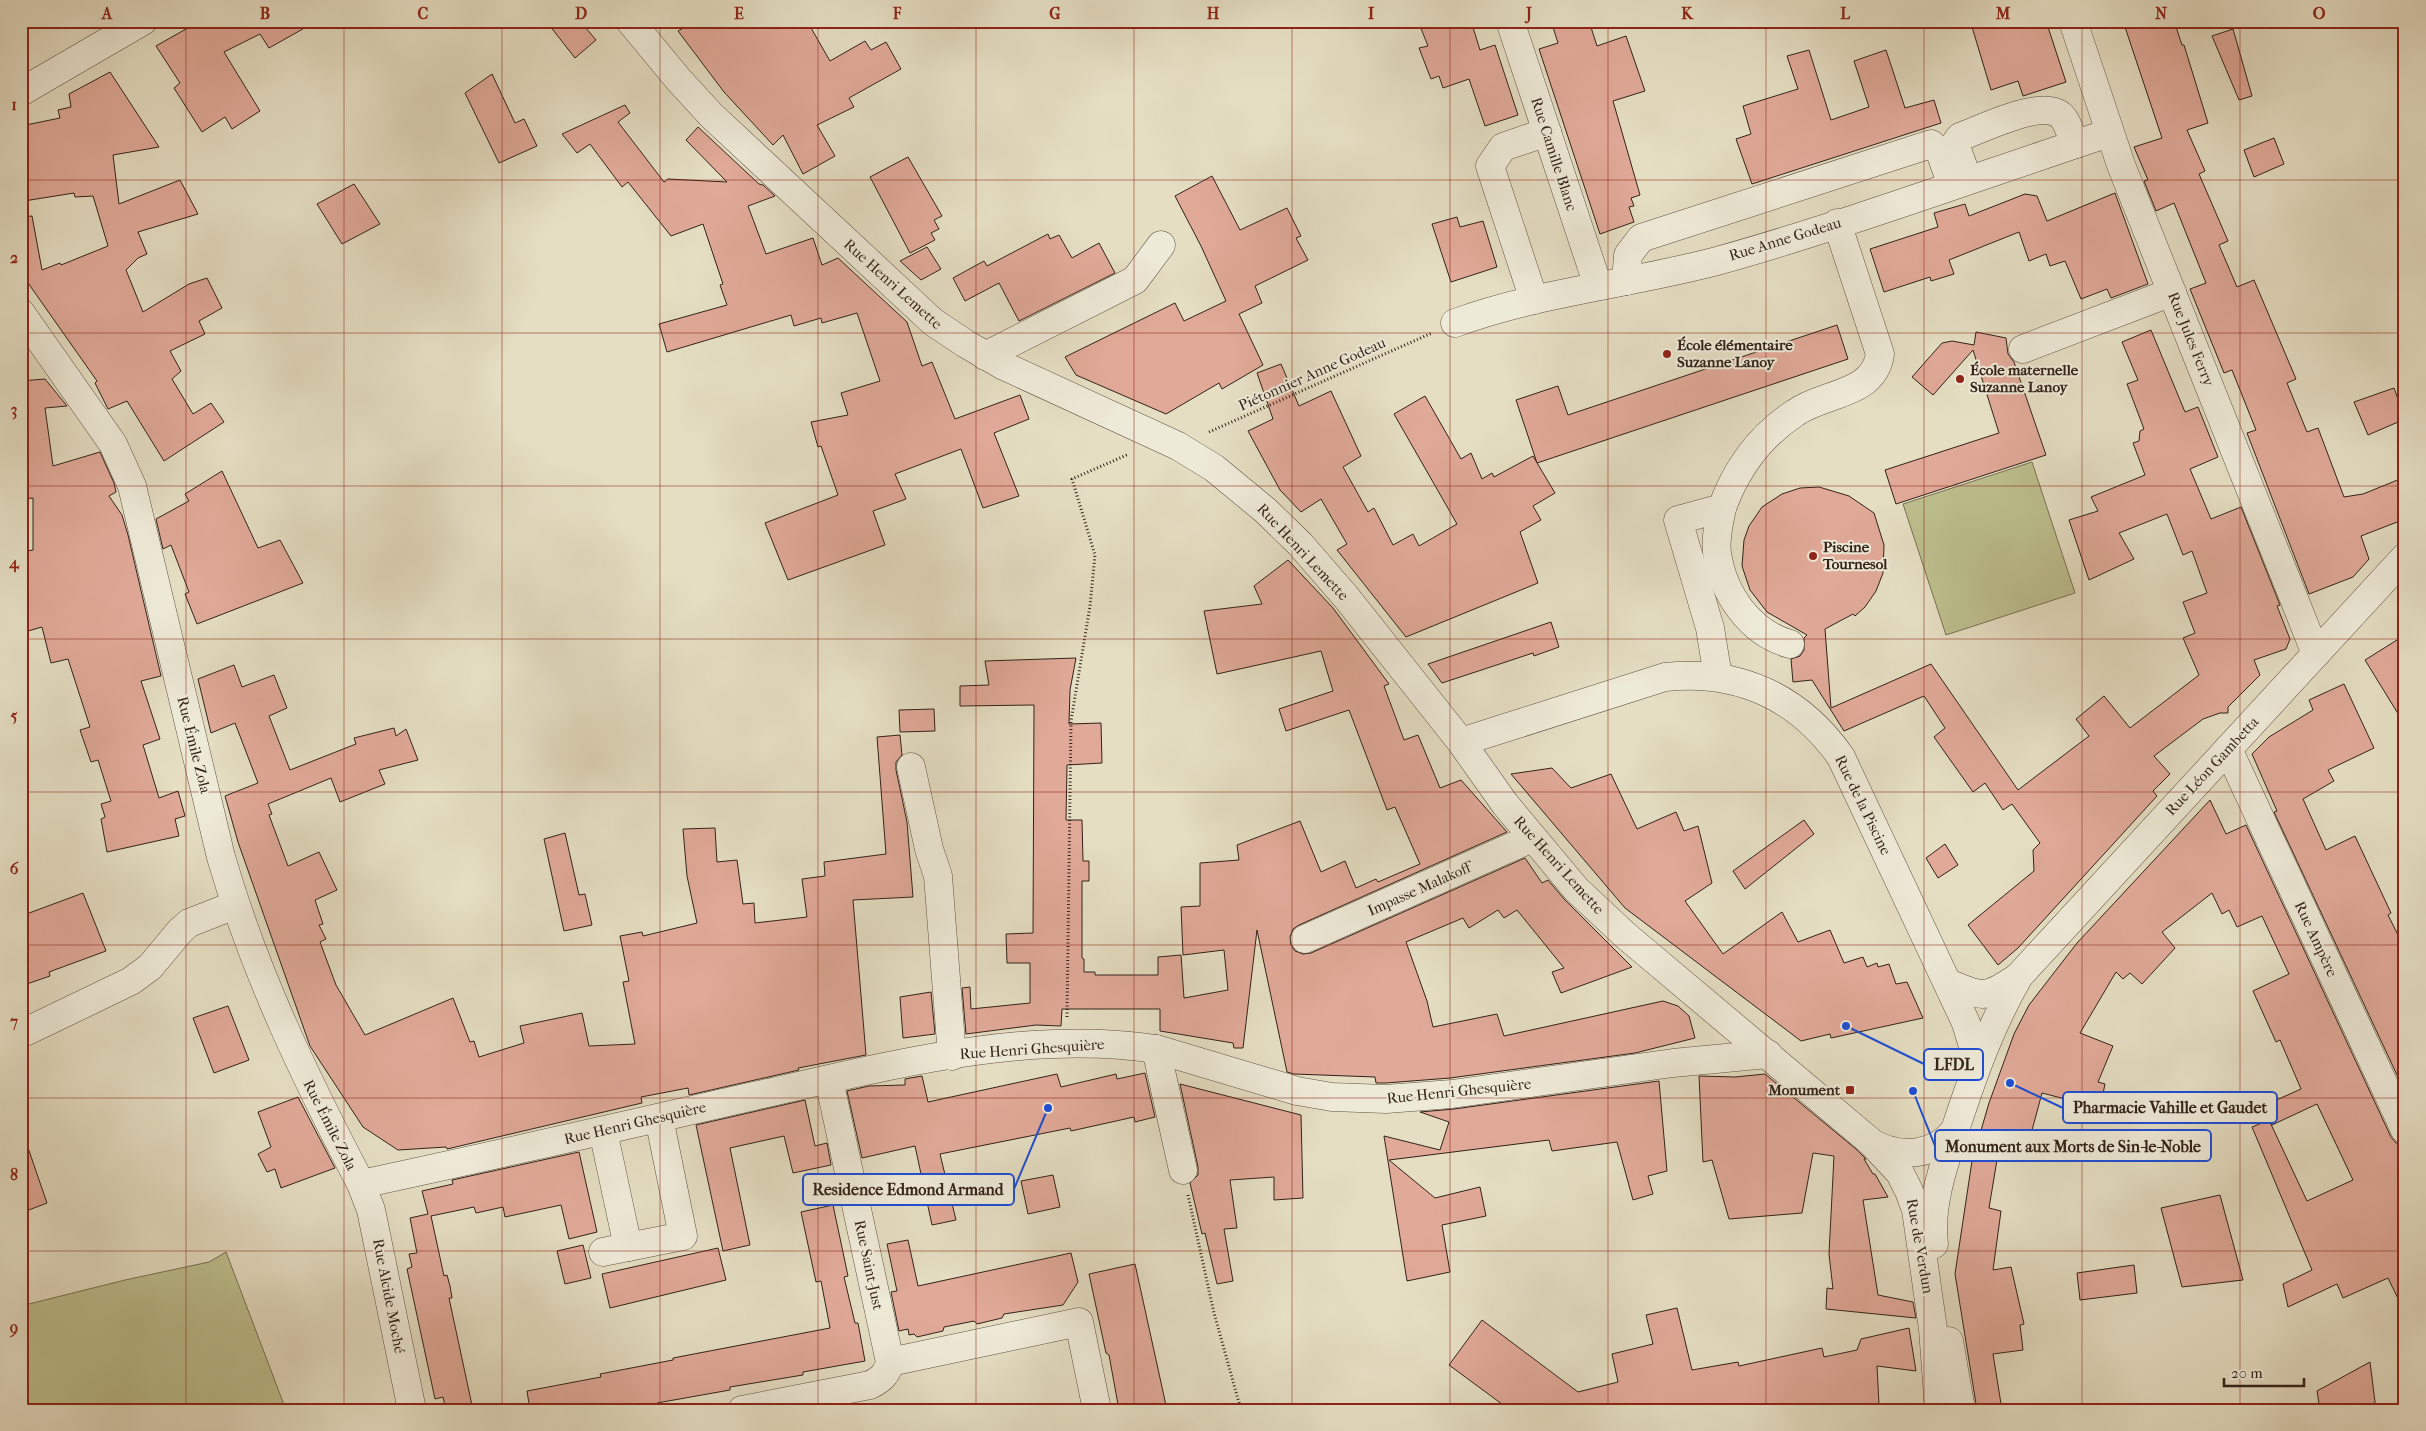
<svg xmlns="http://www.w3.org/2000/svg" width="2426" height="1431" font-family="'IM FELL French Canon',serif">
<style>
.green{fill:#bdbf8e;stroke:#787054}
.building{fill:#e0a998;stroke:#332219}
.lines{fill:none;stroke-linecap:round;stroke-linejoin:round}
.minor-casing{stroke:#605144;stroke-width:29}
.path{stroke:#332219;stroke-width:3;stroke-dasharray:1 2.5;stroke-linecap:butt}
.minor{stroke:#eeead8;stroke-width:28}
.grid{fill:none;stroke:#8f2418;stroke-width:1;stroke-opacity:0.55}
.poi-dot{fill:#8f2418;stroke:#eeead8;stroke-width:2}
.labels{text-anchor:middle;stroke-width:4;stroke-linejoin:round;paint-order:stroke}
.street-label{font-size:15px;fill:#332219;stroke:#eeead8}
.poi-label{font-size:15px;font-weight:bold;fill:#332219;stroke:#eeead8;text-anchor:start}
.leader{fill:none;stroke:#1d4ed8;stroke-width:2}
.callout-dot{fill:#1d4ed8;stroke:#eeead8;stroke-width:2}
.callout{fill:#eeead8;stroke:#1d4ed8;stroke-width:2}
.callout-label{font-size:16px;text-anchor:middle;font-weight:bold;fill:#332219}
.neatline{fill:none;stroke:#8f2418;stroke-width:2}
.grid-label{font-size:16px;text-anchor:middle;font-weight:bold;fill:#8f2418}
</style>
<rect width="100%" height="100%" fill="#e5dec3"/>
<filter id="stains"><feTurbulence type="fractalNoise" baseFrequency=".004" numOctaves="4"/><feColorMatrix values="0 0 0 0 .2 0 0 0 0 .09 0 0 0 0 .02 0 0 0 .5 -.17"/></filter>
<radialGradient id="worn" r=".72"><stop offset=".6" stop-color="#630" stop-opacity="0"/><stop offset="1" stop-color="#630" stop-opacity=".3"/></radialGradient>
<!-- green -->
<g class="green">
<path d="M2032 462 2075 593 1946 635 1903 504Z"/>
<path d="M226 1252 286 1410H21V1306L125 1280 209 1262Z"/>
</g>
<!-- building -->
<g class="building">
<path d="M200 21H317L269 48 260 34 224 52 260 111 232 129 225 117 202 132 174 88 180 83 156 46Z"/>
<path d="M546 21H580L596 40 575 58Z"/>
<path d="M695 21H807L830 61 865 41 871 50 886 42 901 69 849 98 854 107 817 125 835 156 803 174 783 135 773 145 724 92 678 31Z"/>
<path d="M1418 21H1471L1480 50 1495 45 1518 115 1485 126 1469 79 1443 88 1439 76 1431 79 1419 48 1428 46Z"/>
<path d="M1551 21H1589L1597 46 1626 36 1645 91 1613 101 1640 195 1631 198 1634 206 1629 207 1634 222 1600 234 1539 49 1558 43Z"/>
<path d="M1989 21H2046L2066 82 2023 96 2018 81 1991 90 1972 27Z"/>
<path d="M2123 21H2174L2182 45H2184L2208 123 2187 130 2205 171 2199 174 2228 241 2219 245 2237 287 2254 280 2296 379 2287 383 2307 432 2318 428 2344 497 2363 494 2405 477V519L2361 536 2369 559 2353 577 2309 594 2247 433 2256 430 2232 370 2224 373 2190 289 2206 283 2174 203 2156 211 2144 181 2148 180 2134 147 2162 138Z"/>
<path d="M2233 29 2252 96 2239 100 2212 36Z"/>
<path d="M1809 50 1831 120 1869 107 1854 61 1886 50 1905 108 1934 100 1941 123 1752 184 1736 139 1751 134 1743 106 1798 89 1787 56Z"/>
<path d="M110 72 159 147 113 155 119 204 180 180 198 214 138 232 147 254 138 258 126 270 143 312 189 284 207 278 222 308 199 321 205 334 170 351 181 371 172 379 193 414 211 403 224 422 164 461 127 401 108 409 95 383 97 381 21 273V217L32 216 42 270 60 263 61 265 108 246 93 196 75 197 74 193 24 201 21 180V126L60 118 58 110 71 107 69 94Z"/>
<path d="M492 74 515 123 524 119 537 146 499 163 465 93Z"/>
<path d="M625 105 630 113 618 122 664 182 668 179 727 182 686 140 698 127 759 184 763 185 775 196 748 206 766 254 813 238 822 265 838 258 907 322 922 366 932 362 955 419 1020 395 1029 419 994 433 1019 496 983 508 961 449 895 474 906 499 873 511 885 545 788 580 765 523 838 495 821 446 818 447 811 422 848 415 841 393 880 381 857 313 822 323 821 318 794 326 791 315 667 352 659 324 727 305 720 285 723 284 703 224 671 236 628 182 622 187 590 144 577 153 562 134Z"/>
<path d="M2274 138 2284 164 2254 177 2244 150Z"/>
<path d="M908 157 942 216 934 220 939 229 931 233 935 240 910 253 870 177Z"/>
<path d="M1212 176 1240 230 1287 208 1301 236 1296 238 1308 260 1255 286 1262 303 1239 314 1263 365 1222 389 1219 383 1166 414 1076 375 1065 357 1175 303 1184 321 1226 301 1201 246 1175 196Z"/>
<path d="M354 184 380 224 342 244 317 204Z"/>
<path d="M2115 193 2148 284 2111 298 2107 289 2081 299 2065 261 2050 266 2046 254 2029 261 2019 232 1949 260 1954 274 1931 281 1930 277 1884 292 1870 249 1938 227 1934 213 1965 204 1969 216 2025 194 2037 196 2047 221Z"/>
<path d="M1457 217 1460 227 1483 221 1497 267 1451 282 1432 224Z"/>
<path d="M1048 234 1050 239 1059 235 1072 258 1099 243 1115 273 1019 321 999 283 965 301 953 278 984 261 987 266Z"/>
<path d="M927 247 941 269 921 280 900 261Z"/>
<path d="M1837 325 1848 359 1537 463 1516 400 1558 386 1568 415Z"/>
<path d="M2151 330 2185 412 2198 407 2218 457 2190 469 2211 519 2241 507 2280 605 2277 606 2290 639 2286 649 2254 660 2260 675 2228 707V713H2220L2203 719 2154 756 2170 774 2153 791 2157 796 2018 948 1998 965 1968 925 2034 871 2033 850 2040 843 2012 804 2003 810 1985 783 1973 792 1934 737 1945 728 1924 696 1844 731 1812 680 1793 682 1791 659 1800 656 1804 650V638L1807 635 1767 612 1750 590 1742 566 1744 540 1749 526 1762 507 1782 494 1800 488 1819 487 1849 496 1874 513 1884 545 1883 573 1876 591 1865 607 1855 616 1853 614 1825 629 1831 708 1931 664 2018 790 2089 736 2076 719 2104 696 2130 728 2199 675 2183 638 2195 633 2183 602 2207 593 2192 551 2183 555 2167 514 2119 533 2134 559 2089 580 2069 520 2098 511 2091 497 2145 475 2133 443 2139 441 2140 431 2144 429 2127 384 2138 380 2122 342Z"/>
<path d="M1976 332 2006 338 2008 354 2014 362 2046 455 1896 504 1885 470 1999 433 1973 350 1933 395 1912 377 1942 343 1952 341 1974 345Z"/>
<path d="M1281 364 1299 406 1331 391 1361 456 1343 467 1368 512 1374 508 1393 545 1413 534 1419 546 1457 524 1394 414 1425 396 1461 459 1471 453 1482 479 1492 473 1494 477 1533 456 1555 493 1533 506 1541 520 1520 532 1538 583 1406 637 1337 550 1347 544 1321 499 1301 512 1280 490 1248 431 1273 419 1257 373Z"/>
<path d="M45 379 67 406 45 408 53 466 100 452 114 483 116 492 109 496 122 515 128 535 161 676 141 681 160 739 143 745 159 798 178 791 185 816 175 819 179 836 107 852 101 819 105 817 101 804 111 801 98 760 91 762 80 730 90 727 68 659 51 663 42 627 21 633V552L33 550V498L21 499V381Z"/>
<path d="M2394 388 2405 419 2368 435 2354 402Z"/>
<path d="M222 471 258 548 280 540 303 583 197 624 185 594 189 592 171 545 163 549 156 519 189 501 185 494Z"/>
<path d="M1288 560 1333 608 1389 684 1384 686 1404 740 1418 735 1440 788 1461 780 1507 832 1299 925 1293 929 1290 937 1291 945 1295 951 1303 954 1311 953 1525 858 1542 883 1548 880 1565 900 1632 967 1561 993 1552 972 1564 968 1517 910 1504 918 1498 910 1469 928 1463 918 1406 942 1427 1001 1433 1027 1497 1014 1504 1036 1663 1001 1678 1006 1689 1016 1695 1038 1635 1053 1450 1078 1386 1083H1376L1375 1077 1294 1074 1287 1072 1257 930 1243 1048H1234L1233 1043 1160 1031V1009H1062L1061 1026 1036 1025 966 1034 962 988 970 987 971 1009 1030 1003V963H1007L1006 934 1033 933 1034 705 960 706V686L989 685 985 661 1076 658 1070 690 1069 724 1101 723 1102 763 1067 765 1066 820H1082L1083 861H1089V881H1082V958L1084 959V972H1095V975H1158V957L1181 955 1184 998 1228 990 1224 950 1183 955 1181 907 1200 906V863L1239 860 1237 845 1300 821 1321 872 1345 861 1356 888 1376 879 1378 882 1420 864 1395 807 1387 810 1349 710 1286 731 1279 709 1333 691 1321 651 1217 674 1204 611 1262 604 1254 586Z"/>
<path d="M1551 622 1559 647 1534 656 1533 653 1442 683 1428 664Z"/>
<path d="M2405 635V725L2365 660Z"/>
<path d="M234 665 242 687 274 675 287 708 269 716 290 770 356 744 354 738 394 728 396 736 406 729 418 760 379 770 385 784 340 802 331 778 268 804 272 814 269 815 288 866 319 852 337 890 315 900 323 924 319 925 326 939 320 942 336 985 365 1035 453 998 470 1042 474 1041 479 1057 524 1043 520 1026 582 1013 589 1046 635 1044 623 982 629 981 620 936 642 932 643 936 697 923 687 876 683 829 715 828 717 862 737 860 743 904 754 903 755 923 807 917 802 879 825 876 824 862 886 854 877 737 900 735 902 755 896 762V770L907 822 913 897 853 900 866 1055 798 1068 799 1070 689 1095 688 1088 641 1097 642 1103 447 1149 446 1147 398 1150 363 1127 310 1046 238 842 225 796 258 783 235 723 211 733 198 679Z"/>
<path d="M2344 684 2374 748 2328 770 2334 781 2303 799 2326 850 2355 836 2391 913 2388 915 2405 949V1092L2274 812 2277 811 2252 754 2269 737 2313 710 2309 700Z"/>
<path d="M934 709 935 731 900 732 899 710Z"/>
<path d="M1552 768 1571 788 1611 774 1637 829 1676 812 1684 831 1698 826 1712 883 1685 901 1723 954 1782 912 1798 942 1830 930 1844 963 1863 957 1867 967 1877 963 1878 967 1889 964 1896 984 1907 982 1923 1018 1831 1038 1830 1034 1801 1041 1625 908 1511 774Z"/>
<path d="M2210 800 2226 834 2246 825 2391 1137 2396 1143 2405 1145V1313L2388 1278 2343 1298 2337 1284 2288 1307 2283 1284 2312 1270 2252 1127 2269 1120 2307 1201 2353 1180 2317 1104 2272 1125 2263 1106 2301 1089 2280 1040 2276 1042 2253 991 2289 974 2262 916 2237 927 2229 910 2222 914 2212 893 2162 932 2175 948 2142 984 2130 973 2123 979 2116 972 2080 1033 2113 1046 2098 1082 2105 1084 2100 1108 2042 1093 2024 1160H1997L1989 1208 2001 1211 1993 1270 2011 1267 2024 1324 2020 1325 2023 1350 1993 1354 2002 1410H1977L1955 1274 1972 1161 1989 1103 2014 1034 2029 1005 2077 943Z"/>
<path d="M1804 820 1814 834 1745 889 1733 871Z"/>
<path d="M565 833 579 895 585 894 592 925 564 931 544 839Z"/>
<path d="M1945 844 1958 865 1938 878 1926 858Z"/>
<path d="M83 893 106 951 49 972 50 976 21 986V916Z"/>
<path d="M931 992 935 1034 903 1038 900 997Z"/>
<path d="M228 1006 249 1060 214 1073 193 1018Z"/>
<path d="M1145 1073 1155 1117 1135 1122 1134 1117 1071 1131 1070 1128 940 1154 956 1220 932 1225 915 1146 862 1158 847 1091 869 1086 905 1085V1079L922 1076 928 1102 1057 1074 1061 1087 1116 1074 1117 1079Z"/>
<path d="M1765 1074 1856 1149 1866 1159H1864L1873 1174H1875L1888 1197 1863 1200 1878 1295 1913 1302 1916 1318 1826 1309 1827 1288 1833 1289 1829 1254 1834 1156 1813 1153 1802 1213 1729 1219 1712 1160 1703 1162 1699 1076 1735 1077Z"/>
<path d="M1659 1081 1667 1171 1648 1176 1653 1194 1633 1200 1617 1142 1552 1151 1549 1140 1389 1160 1435 1198 1480 1187 1486 1216 1442 1225 1450 1272 1407 1281 1384 1136 1440 1150 1449 1122 1420 1112 1454 1109Z"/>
<path d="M1180 1084 1301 1115 1303 1198 1274 1200V1177L1230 1180 1237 1228 1224 1229 1233 1281 1217 1284 1205 1233 1202 1234 1190 1183 1198 1175V1167Z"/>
<path d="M298 1097 335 1168 281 1188 275 1169 267 1172 258 1154 271 1147 258 1112Z"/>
<path d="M805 1100 815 1146 827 1143 831 1165 793 1173 784 1136 730 1148 750 1245 723 1251 696 1125Z"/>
<path d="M25 1139 47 1203 21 1213V1140Z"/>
<path d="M579 1152 597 1232 569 1239 561 1205 505 1217 503 1207 476 1213 474 1207 431 1216 444 1276 447 1275 450 1286 452 1298H449L473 1410H446L443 1397 435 1399 407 1269 412 1267 409 1254 417 1253 410 1218 428 1214 422 1191 453 1184 452 1180Z"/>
<path d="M1053 1175 1060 1207 1028 1214 1021 1181Z"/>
<path d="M2220 1195 2243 1280 2182 1287 2161 1208Z"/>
<path d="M833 1205 848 1276 844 1277 855 1323H858L865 1361 803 1372V1375L730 1387V1390L657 1403V1405L634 1410H530L527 1391 601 1377 600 1374 673 1360V1358L830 1328 821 1281 816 1282 801 1212Z"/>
<path d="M908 1240 918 1286 1071 1253 1078 1282 1063 1305 1004 1314 1002 1318 977 1324 974 1321 944 1327 943 1331 917 1337 914 1334 909 1335 908 1329 899 1331 891 1292 897 1291 887 1244Z"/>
<path d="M583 1245 591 1278 565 1284 557 1251Z"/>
<path d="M718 1248 726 1280 610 1308 602 1274Z"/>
<path d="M1135 1264 1167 1410H1119L1109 1355 1106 1353 1089 1274Z"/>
<path d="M2134 1265 2137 1293 2080 1300 2077 1273Z"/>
<path d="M1677 1308 1692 1370 1738 1362 1739 1366 1822 1348 1824 1357 1857 1350 1861 1339 1909 1328 1916 1371 1877 1366 1879 1404 1784 1410H1510L1449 1365 1482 1320 1578 1392 1618 1382 1612 1354 1653 1344 1646 1315Z"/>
<path d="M2370 1362 2376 1410H2320L2317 1391Z"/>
</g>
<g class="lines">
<!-- minor casing -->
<g class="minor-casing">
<g id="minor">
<path d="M630 21 678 79 711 115 933 322 966 344 1002 365 1178 446 1214 468 1265 510 1300 544 1346 597 1461 742 1505 804 1576 889 1625 935 1871 1142 1900 1173 1909 1191 1916 1210 1933 1329 1939 1410"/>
<path d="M1510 21 1598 286"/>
<path d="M2073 21 2121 165 2316 654"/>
<path d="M21 92 143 21"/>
<path d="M1967 177 1955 144 1960 137C1982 129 2048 95 2064 119 2069 126 2071 136 2075 144"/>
<path d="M1626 281 1628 255 1641 238 1931 144 1940 152 1952 185"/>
<path d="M1534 300 1490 166 1503 147 1547 132"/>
<path d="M21 313 113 444 132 486 221 857C255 974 305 1077 361 1184L371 1210 412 1410"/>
<path d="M1455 323C1540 292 1630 284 1717 261 1849 224 1979 176 2109 133"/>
<path d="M2023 349 2172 292"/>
<path d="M985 356 1135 280 1161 245"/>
<path d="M1722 508C1719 522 1715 539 1717 553 1723 594 1750 633 1790 644"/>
<path d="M1718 677 1710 628 1678 520 1722 508C1736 469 1760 436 1795 413 1824 392 1874 396 1880 354L1837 223"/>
<path d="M1461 742 1665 677C1738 669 1799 697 1841 757L1966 1023 1975 1053 1974 1068"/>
<path d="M2228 749 2405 1130"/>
<path d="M911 767 929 849 938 876 952 1056"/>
<path d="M1305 939 1532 838"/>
<path d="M1948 983C1984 998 1986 999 2018 977"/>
<path d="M21 1034 131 981 150 967 180 931 189 923 235 905"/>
<path d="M1156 1049 1183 1170"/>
<path d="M603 1131 628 1247"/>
<path d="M1872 1143C1900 1159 1935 1156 1955 1130"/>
<path d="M361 1184C492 1156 623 1126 754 1096 884 1067 1022 1029 1156 1049L1297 1091 1332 1097 1386 1099 1452 1094 1673 1063 1768 1054"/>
<path d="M1934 1244C1929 1203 1945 1162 1957 1124 1975 1070 1991 1025 2019 976L2405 557"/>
<path d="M603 1252 683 1236 659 1118"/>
<path d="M1949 1341 1961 1410"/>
<path d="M890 1362 1079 1322 1097 1410"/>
<path d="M742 1410 870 1385C882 1379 887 1374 890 1362L829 1080"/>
</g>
</g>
<!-- path -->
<g class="path">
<path d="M1209 432 1432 333"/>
<path d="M1067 1017 1071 721 1090 606 1095 555 1072 479 1129 454"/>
<path d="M1188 1195 1214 1313 1241 1410"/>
</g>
<!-- minor -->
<use href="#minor" class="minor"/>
</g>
<!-- grid -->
<path class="grid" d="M186 21V1410M344 21V1410M502 21V1410M660 21V1410M818 21V1410M976 21V1410M1134 21V1410M1292 21V1410M1450 21V1410M1608 21V1410M1766 21V1410M1924 21V1410M2082 21V1410M2240 21V1410M21 180H2405M21 333H2405M21 486H2405M21 639H2405M21 792H2405M21 945H2405M21 1098H2405M21 1251H2405"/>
<!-- markers -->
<g class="poi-dot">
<circle cx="1667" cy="354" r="5"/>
<circle cx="1960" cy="379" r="5"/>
<circle cx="1813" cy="556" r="5"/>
<rect x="1845" y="1085" width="10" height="10" rx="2.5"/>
</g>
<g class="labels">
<!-- street labels -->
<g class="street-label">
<text transform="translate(1554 154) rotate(72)" y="5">Rue Camille Blanc</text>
<text transform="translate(1785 239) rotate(-17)" y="5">Rue Anne Godeau</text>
<text transform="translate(893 284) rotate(42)" y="5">Rue Henri Lemette</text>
<text transform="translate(2191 339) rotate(68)" y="5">Rue Jules Ferry</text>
<text transform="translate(1312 374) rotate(-24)" y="5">Piétonnier Anne Godeau</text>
<text transform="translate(1303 552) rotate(47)" y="5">Rue Henri Lemette</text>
<text transform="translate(194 745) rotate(76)" y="5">Rue Émile Zola</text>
<text transform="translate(2212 766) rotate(-47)" y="5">Rue Léon Gambetta</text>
<text transform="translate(1863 805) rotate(64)" y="5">Rue de la Piscine</text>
<text transform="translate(1559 865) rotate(48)" y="5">Rue Henri Lemette</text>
<text transform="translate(1419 889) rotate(-24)" y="5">Impasse Malakoff</text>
<text transform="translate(2316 939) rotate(65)" y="5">Rue Ampère</text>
<text transform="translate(1032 1049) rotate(-4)" y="5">Rue Henri Ghesquière</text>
<text transform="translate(1459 1091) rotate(-6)" y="5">Rue Henri Ghesquière</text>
<text transform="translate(635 1123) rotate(-13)" y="5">Rue Henri Ghesquière</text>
<text transform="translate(330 1125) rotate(63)" y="5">Rue Émile Zola</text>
<text transform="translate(1920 1246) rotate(80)" y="5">Rue de Verdun</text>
<text transform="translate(869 1265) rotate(78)" y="5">Rue Saint-Just</text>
<text transform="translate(389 1296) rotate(79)" y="5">Rue Alcide Moché</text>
</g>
<!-- poi labels -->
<g class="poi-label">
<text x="1677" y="350">École élémentaire<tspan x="1677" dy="17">Suzanne Lanoy</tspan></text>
<text x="1970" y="375">École maternelle<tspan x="1970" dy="17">Suzanne Lanoy</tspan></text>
<text x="1823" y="552">Piscine<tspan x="1823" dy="17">Tournesol</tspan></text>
<text x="1840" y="1095" text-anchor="end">Monument</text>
</g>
</g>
<!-- callouts -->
<path class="leader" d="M1846 1026L1924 1064M2010 1083L2063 1108M1913 1091L1935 1146M1048 1108L1014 1189"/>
<g class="callout-dot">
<circle cx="1846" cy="1026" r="5"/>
<circle cx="2010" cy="1083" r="5"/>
<circle cx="1913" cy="1091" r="5"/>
<circle cx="1048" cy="1108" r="5"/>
</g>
<g class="callout">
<rect x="1924" y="1049" width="59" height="31" rx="5"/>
<rect x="2063" y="1092" width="214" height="31" rx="5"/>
<rect x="1935" y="1130" width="276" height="31" rx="5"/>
<rect x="803" y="1174" width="211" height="31" rx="5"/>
</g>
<g class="callout-label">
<text x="1954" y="1070">LFDL</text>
<text x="2170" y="1113">Pharmacie Vahille et Gaudet</text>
<text x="2073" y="1152">Monument aux Morts de Sin-le-Noble</text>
<text x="908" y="1195">Residence Edmond Armand</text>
</g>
<!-- margin -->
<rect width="2426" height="1431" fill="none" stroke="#e5dec3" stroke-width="55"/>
<!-- scale -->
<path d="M2224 1378v8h80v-8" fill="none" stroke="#332219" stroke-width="2.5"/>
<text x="2231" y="1378" font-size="15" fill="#332219" stroke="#eeead8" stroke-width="4" paint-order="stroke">20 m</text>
<rect x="28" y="28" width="2370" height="1376" class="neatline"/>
<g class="grid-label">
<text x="107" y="19">A</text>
<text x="265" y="19">B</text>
<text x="423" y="19">C</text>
<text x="581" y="19">D</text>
<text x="739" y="19">E</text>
<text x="897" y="19">F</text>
<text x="1055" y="19">G</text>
<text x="1213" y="19">H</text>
<text x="1371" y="19">I</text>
<text x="1529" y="19">J</text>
<text x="1687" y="19">K</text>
<text x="1845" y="19">L</text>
<text x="2003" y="19">M</text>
<text x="2161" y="19">N</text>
<text x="2319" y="19">O</text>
<text x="14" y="110">1</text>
<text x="14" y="263">2</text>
<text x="14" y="415">3</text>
<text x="14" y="568">4</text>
<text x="14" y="721">5</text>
<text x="14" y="874">6</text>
<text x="14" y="1027">7</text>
<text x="14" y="1180">8</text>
<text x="14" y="1333">9</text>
</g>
<rect width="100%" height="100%" filter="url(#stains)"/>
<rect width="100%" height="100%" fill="url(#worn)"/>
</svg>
